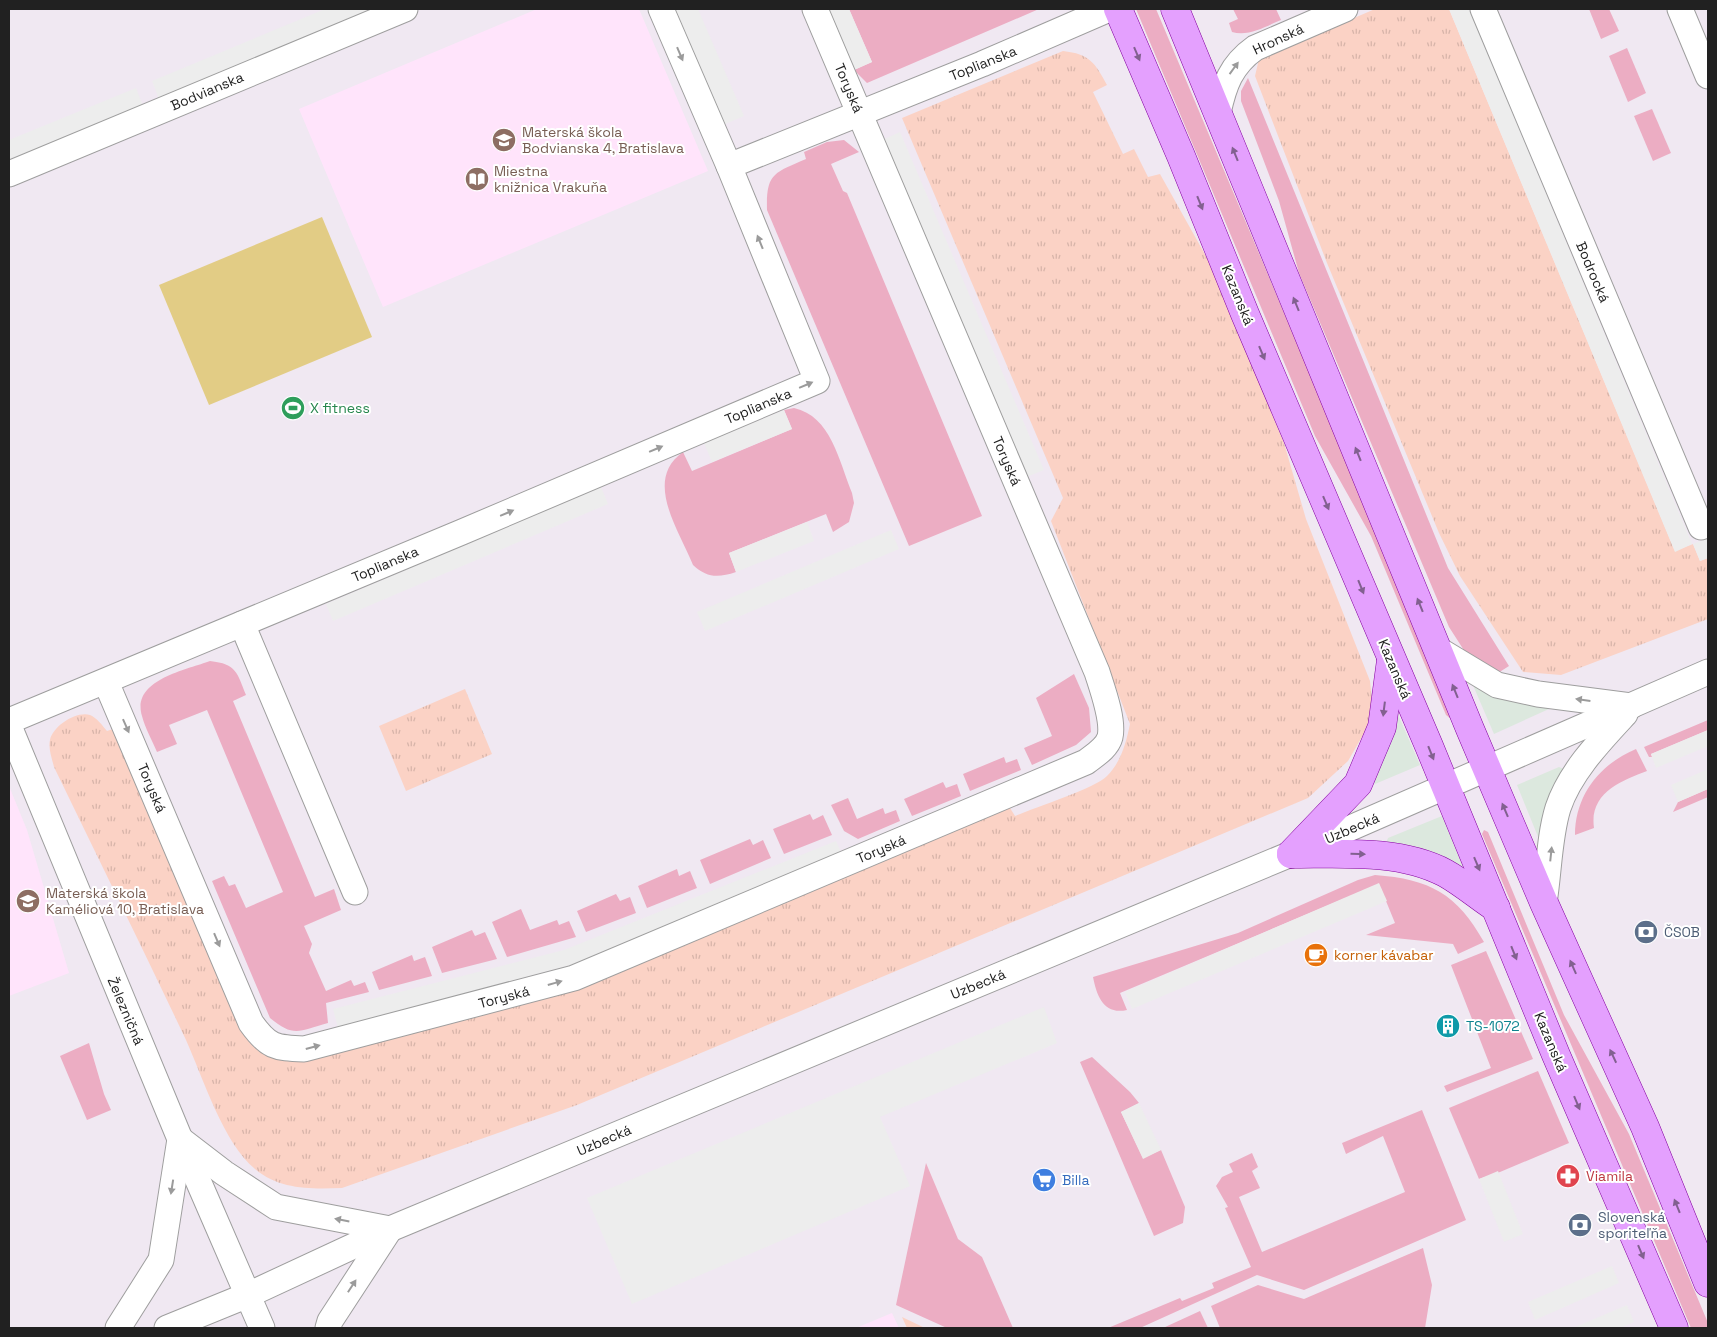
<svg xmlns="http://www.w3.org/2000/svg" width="1717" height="1337" font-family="'Space Grotesk',sans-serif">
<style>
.education{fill:#ffe4fb}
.grass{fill:#ecadc3}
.park{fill:url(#park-tufts)}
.pitch{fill:#e2cc85}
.parking{fill:#ededed}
.plaza{fill:#dce8de}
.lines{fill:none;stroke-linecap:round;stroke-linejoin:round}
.minor-casing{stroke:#9e9e9e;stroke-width:27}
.major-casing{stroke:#83009f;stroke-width:29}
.minor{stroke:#fff;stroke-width:25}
.major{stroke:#e4a0fe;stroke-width:28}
.oneway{fill:#9b9b9b}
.oneway2{fill:#826090}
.labels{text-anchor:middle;stroke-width:4;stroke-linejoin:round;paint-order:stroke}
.street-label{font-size:14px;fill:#212121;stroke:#fff}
.education-label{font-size:14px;fill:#785e54;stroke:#fff;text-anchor:start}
.leisure-label{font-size:14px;fill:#27864d;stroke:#fff;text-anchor:start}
.service-label{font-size:14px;fill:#4e5e75;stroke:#fff;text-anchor:start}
.food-label{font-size:14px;fill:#c56008;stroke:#fff;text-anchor:start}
.culture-label{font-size:14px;fill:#0d838f;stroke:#fff;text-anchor:start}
.health-label{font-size:14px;fill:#be3a42;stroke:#fff;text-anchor:start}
.shop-label{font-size:14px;fill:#366cbe;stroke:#fff;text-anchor:start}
</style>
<defs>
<pattern id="park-tufts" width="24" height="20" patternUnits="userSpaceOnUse" patternTransform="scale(1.25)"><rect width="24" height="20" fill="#fbd2c5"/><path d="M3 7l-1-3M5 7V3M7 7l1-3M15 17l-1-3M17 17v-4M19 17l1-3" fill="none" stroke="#d7b4a9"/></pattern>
</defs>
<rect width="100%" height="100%" fill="#f0e8f2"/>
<!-- education -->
<g class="education">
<path d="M537 9H639L708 171 383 307 299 109Z"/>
<path d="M9 786 27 830 69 973 9 996Z"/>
<path d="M892 1313 899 1328H856Z"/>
</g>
<!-- grass -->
<g class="grass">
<path d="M849 9H1039L867 83 854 70 872 62Z"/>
<path d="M1136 9H1156L1454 716 1451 719 1446 715 1371 536 1315 436Z"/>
<path d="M1233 9H1276L1281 20C1266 26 1249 37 1232 32L1229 23 1238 19Z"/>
<path d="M1589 9H1609L1619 31 1601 39Z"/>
<path d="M1627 48 1646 93 1628 102 1609 56Z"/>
<path d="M1248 78 1448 568 1509 666 1498 673 1467 655 1449 627 1299 273 1279 201 1241 101V91Z"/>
<path d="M1652 109 1671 153 1653 161 1634 116Z"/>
<path d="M844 140 859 152 831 164 843 191 847 193 982 516 909 546 767 210C766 173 774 173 806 159L804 152 827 142Z"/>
<path d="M794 408C831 416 839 461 852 493L854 503 849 522 833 532 826 514 729 553 736 572C718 578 707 578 693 565 679 530 643 480 683 452L692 471 792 429 784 410Z"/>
<path d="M210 661C237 664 237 673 246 695L233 701 315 897 334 889 341 910 304 926 312 944 309 953 326 991 351 980 354 986 365 982 369 992 326 1003 328 1023C299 1031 294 1038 270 1018L212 881 224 876 229 886 235 884 246 908 283 892 207 710 169 725 177 744 157 752C152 740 145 728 142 716 131 680 186 670 210 661Z"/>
<path d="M1074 674 1089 708 1091 732 1076 745 1032 765 1024 748 1052 736 1036 698Z"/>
<path d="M1708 720V730L1651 754 1652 757H1649L1644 747Z"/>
<path d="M1636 749 1647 771C1621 781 1589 793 1594 828L1575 835C1575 795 1600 764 1636 749Z"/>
<path d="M1004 757 1006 763 1017 759 1021 770 970 791 963 774Z"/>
<path d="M943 782 946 788 957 784 961 796 912 816 904 799Z"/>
<path d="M1708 789V797L1673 812 1678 802Z"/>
<path d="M848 798 857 819 883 808 885 814 896 810 900 821 858 839 844 831 831 805Z"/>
<path d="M810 814 813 820 823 815 832 835 784 854 773 829Z"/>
<path d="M1484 830 1488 832 1564 1015 1629 1134 1708 1323V1328H1691L1482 834Z"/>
<path d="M750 839 753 845 763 840 771 858 710 884 700 860Z"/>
<path d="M677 869 679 876 690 871 697 888 647 908 638 886Z"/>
<path d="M1375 875C1430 879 1457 894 1484 942L1458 954 1453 944 1366 935 1395 923 1379 884 1120 993 1127 1010C1104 1015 1097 997 1093 977L1238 933 1358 880Z"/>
<path d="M616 894 620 901 630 897 636 913 586 932 577 911Z"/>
<path d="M521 909 530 930 557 920 559 925 569 921 576 937 507 957 492 922Z"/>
<path d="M472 930 475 936 485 932 497 959 442 973 432 947Z"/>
<path d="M1486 951 1533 1059 1447 1092 1444 1086 1491 1068 1451 965Z"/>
<path d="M412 955 414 961 425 957 432 976 379 990 372 972Z"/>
<path d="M89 1043 104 1094 111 1110 87 1120 60 1056Z"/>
<path d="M1092 1057 1130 1092 1139 1103 1121 1112 1143 1158 1161 1150 1185 1207 1183 1223 1154 1236 1080 1062Z"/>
<path d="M1538 1071 1569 1143 1500 1172 1479 1179 1449 1108Z"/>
<path d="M1422 1110 1466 1220 1304 1290 1257 1275 1140 1328H1108L1180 1298 1182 1301 1214 1288 1212 1283 1251 1267 1225 1208 1228 1207 1216 1186 1222 1177 1233 1172 1229 1164 1252 1153 1258 1167 1252 1171 1260 1188 1239 1197 1262 1252 1405 1192 1383 1136 1346 1154 1342 1143Z"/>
<path d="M926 1163 958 1239 982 1257 1013 1328H947L896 1305Z"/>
<path d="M1423 1248 1432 1285 1425 1328H1220L1211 1306 1258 1285 1304 1299Z"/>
<path d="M1200 1311 1208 1328H1163Z"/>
</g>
<!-- park -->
<g class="park">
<path d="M1375 9H1449L1675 551 1693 544 1700 561 1708 558V619L1561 675 1523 672 1460 576 1439 533 1327 263 1255 76 1259 59Z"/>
<path d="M1063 51C1090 54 1095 63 1107 85L1093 92 1123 154 1134 149 1148 177 1160 174 1212 267 1284 443 1306 519 1370 681 1372 700 1370 731 1363 735 1348 761 1308 798 577 1105 342 1188C311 1189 280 1190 255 1169 224 1144 203 1078 186 1040 143 949 98 858 54 767 52 759 48 748 50 740 53 726 76 711 90 715 97 718 102 725 107 731L113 729 241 1030C256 1056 275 1063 304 1061L578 990 1010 808 1015 816C1034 808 1096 788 1107 776 1121 762 1126 743 1130 724L1051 521 1063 498 902 118Z"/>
<path d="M465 689 492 754 406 791 379 726Z"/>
<path d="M902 1317 925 1328H907Z"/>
</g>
<!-- pitch -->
<path class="pitch" d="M322 217 372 337 209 405 159 285Z"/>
<!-- parking -->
<g class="parking">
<path d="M325 9H374L159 99 152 81Z"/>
<path d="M673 9H698L744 116 723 125Z"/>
<path d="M827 9H849L872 62 854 70Z"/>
<path d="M1449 9H1469L1692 544 1675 552Z"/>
<path d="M136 88 143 106 9 161V140Z"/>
<path d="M900 132 1044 470 1024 478 880 141Z"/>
<path d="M784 410 792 429 712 462 704 443Z"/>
<path d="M601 487 608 504 333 621 326 604Z"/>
<path d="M807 522 814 541 736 572 729 553Z"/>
<path d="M891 530 899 549 705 631 697 612Z"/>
<path d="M1708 538V558L1700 561 1693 544Z"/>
<path d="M1708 730V746L1656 768 1651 754Z"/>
<path d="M1708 769V789L1678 802 1671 785Z"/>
<path d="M836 841 841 852 589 960 338 1028 333 1009 564 950Z"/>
<path d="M1379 883 1387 901 1132 1009 1125 992Z"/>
<path d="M1044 1007 1057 1043 880 1117 910 1186 632 1304 587 1198Z"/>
<path d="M1139 1103 1161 1150 1143 1159 1121 1112Z"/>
<path d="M1498 1171 1523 1234 1504 1242 1479 1179Z"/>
<path d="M1612 1266 1619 1283 1535 1320 1528 1302Z"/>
<path d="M1627 1305 1634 1322 1620 1328H1573Z"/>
</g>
<!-- plaza -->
<g class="plaza">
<path d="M1472 683 1550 707 1549 709 1494 734Z"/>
<path d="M1393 703 1420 765 1375 784 1373 783Z"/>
<path d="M1559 767 1564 769 1545 854 1517 785Z"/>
<path d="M1442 816 1465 872 1386 843 1388 838Z"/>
</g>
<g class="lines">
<!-- minor casing -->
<g class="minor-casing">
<g id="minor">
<path d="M661 9 729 166"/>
<path d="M1483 9 1701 527 1708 524"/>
<path d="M1680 9 1708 76"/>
<path d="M1218 113C1224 85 1231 65 1255 48L1345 9"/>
<path d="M9 174 405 9"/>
<path d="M242 624 355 892"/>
<path d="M1439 650 1497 685 1538 694 1631 706"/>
<path d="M106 682 251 1023C268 1047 275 1048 304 1049L574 978 1086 762C1095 755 1107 748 1110 737 1114 720 1102 688 1097 672L815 9"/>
<path d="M9 721 462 532 817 381 729 166 982 64 1109 9"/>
<path d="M9 726 180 1139 262 1328"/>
<path d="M1544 903C1549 872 1549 837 1558 808 1570 772 1600 741 1625 714"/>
<path d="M181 1140 224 1173 276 1207 390 1229"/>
<path d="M118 1328 161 1260 180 1139"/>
<path d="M167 1328 248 1295 390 1229 1291 854 1708 672"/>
<path d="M328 1328 330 1321 390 1229"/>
</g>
</g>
<!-- major casing -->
<g class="major-casing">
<g id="major">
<path d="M1118 9 1181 156 1245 314 1429 746 1556 1055 1674 1328"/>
<path d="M1175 9 1470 729 1544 903 1645 1127 1708 1283"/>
<path d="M1291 854 1358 784 1382 727 1391 660"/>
<path d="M1291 854C1341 854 1400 849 1445 873 1463 883 1479 897 1496 908"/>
</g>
</g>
<!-- minor -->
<use href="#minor" class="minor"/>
<!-- major -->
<use href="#major" class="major"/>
</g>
<!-- one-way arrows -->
<defs><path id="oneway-solid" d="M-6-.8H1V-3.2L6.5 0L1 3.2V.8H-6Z" transform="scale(1.25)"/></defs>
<g class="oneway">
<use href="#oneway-solid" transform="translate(680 54) rotate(67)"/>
<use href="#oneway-solid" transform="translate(1234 68) rotate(-54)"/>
<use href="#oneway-solid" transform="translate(760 242) rotate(-112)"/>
<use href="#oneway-solid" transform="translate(806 385) rotate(-23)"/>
<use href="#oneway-solid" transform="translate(656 449) rotate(-23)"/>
<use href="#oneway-solid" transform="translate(507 513) rotate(-23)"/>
<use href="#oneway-solid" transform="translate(1583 700) rotate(-172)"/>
<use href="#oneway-solid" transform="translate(126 726) rotate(66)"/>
<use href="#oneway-solid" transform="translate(1551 854) rotate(-84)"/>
<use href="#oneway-solid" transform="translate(217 940) rotate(67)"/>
<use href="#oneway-solid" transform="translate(555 983) rotate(-16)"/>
<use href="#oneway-solid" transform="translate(313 1047) rotate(-15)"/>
<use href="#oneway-solid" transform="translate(172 1187) rotate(99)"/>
<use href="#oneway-solid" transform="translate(342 1220) rotate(-169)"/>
<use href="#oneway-solid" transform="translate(352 1286) rotate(-57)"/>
</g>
<g class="oneway2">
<use href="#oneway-solid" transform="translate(1137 54) rotate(67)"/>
<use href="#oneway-solid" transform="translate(1235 154) rotate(-112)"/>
<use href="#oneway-solid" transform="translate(1200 203) rotate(68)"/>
<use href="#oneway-solid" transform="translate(1296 304) rotate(-112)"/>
<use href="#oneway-solid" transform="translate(1262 353) rotate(67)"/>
<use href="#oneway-solid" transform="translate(1358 454) rotate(-112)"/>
<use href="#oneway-solid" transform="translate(1326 503) rotate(67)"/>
<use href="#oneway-solid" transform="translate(1361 587) rotate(68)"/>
<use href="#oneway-solid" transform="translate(1420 605) rotate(-112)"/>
<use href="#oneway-solid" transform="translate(1455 691) rotate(-112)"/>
<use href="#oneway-solid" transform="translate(1384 709) rotate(97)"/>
<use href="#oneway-solid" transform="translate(1431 753) rotate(68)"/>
<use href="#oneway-solid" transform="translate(1505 810) rotate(-113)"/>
<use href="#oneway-solid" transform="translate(1358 854) rotate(2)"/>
<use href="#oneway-solid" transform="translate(1477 864) rotate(67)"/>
<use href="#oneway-solid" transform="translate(1514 953) rotate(68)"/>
<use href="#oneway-solid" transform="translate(1573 967) rotate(-114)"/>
<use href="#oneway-solid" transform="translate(1613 1056) rotate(-115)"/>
<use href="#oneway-solid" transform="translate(1577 1103) rotate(67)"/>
<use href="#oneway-solid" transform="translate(1677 1206) rotate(-112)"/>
<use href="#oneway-solid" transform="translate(1641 1252) rotate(67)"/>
</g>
<!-- icons -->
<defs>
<g id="school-disc" transform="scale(1.25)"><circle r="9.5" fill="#8d6e63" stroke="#fff"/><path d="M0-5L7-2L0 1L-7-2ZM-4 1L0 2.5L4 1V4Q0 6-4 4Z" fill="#fff"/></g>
<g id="library-disc" transform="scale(1.25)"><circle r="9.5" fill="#8d6e63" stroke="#fff"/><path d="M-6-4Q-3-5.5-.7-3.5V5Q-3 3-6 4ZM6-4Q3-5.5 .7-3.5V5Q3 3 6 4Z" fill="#fff"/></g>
<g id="stadium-disc" transform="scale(1.25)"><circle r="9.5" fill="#2e9e5b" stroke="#fff"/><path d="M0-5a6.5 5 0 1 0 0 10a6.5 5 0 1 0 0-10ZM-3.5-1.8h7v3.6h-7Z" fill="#fff"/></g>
<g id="bank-disc" transform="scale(1.25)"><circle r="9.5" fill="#5c6f8a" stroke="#fff"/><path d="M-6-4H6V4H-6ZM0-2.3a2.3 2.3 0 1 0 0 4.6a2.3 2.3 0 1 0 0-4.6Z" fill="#fff"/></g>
<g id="cafe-disc" transform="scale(1.25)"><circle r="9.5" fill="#e8710a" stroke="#fff"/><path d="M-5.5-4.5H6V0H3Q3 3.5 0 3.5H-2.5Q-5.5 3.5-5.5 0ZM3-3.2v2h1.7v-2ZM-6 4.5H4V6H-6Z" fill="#fff"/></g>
<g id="building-disc" transform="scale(1.25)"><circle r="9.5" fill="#0f9aa8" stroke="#fff"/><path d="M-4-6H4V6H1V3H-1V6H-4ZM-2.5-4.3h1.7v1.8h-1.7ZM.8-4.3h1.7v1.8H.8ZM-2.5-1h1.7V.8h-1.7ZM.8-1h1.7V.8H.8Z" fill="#fff"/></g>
<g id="pharmacy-disc" transform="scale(1.25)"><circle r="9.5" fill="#e0444e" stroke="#fff"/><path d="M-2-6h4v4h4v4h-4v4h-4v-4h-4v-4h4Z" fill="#fff"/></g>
<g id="supermarket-disc" transform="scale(1.25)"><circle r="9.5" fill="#3f7fe0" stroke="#fff"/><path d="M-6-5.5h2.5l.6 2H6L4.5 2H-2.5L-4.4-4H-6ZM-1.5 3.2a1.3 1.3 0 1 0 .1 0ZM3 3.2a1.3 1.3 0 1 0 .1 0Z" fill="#fff"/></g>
</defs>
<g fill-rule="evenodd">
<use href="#school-disc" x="504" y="140"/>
<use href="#library-disc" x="477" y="179"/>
<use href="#stadium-disc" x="293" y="408"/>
<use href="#school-disc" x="28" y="901"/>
<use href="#bank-disc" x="1646" y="932"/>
<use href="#cafe-disc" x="1316" y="955"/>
<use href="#building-disc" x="1448" y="1026"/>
<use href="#pharmacy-disc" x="1568" y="1176"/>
<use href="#supermarket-disc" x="1044" y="1180"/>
<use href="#bank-disc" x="1580" y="1225"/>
</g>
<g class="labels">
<!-- street labels -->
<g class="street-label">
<text transform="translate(1278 39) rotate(-25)" y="5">Hronská</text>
<text transform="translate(983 63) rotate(-22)" y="5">Toplianska</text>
<text transform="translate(849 88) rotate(67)" y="5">Toryská</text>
<text transform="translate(207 91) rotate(-23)" y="5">Bodvianska</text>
<text transform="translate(1593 272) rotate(67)" y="5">Bodrocká</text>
<text transform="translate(1238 295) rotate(68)" y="5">Kazanská</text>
<text transform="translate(758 406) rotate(-23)" y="5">Toplianska</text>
<text transform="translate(1007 461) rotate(67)" y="5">Toryská</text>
<text transform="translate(385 564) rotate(-23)" y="5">Toplianska</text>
<text transform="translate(1395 669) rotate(67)" y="5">Kazanská</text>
<text transform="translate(152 788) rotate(67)" y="5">Toryská</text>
<text transform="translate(1352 828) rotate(-23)" y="5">Uzbecká</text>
<text transform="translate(881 849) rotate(-23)" y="5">Toryská</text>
<text transform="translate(978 984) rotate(-22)" y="5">Uzbecká</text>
<text transform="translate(504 997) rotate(-15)" y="5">Toryská</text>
<text transform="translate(126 1011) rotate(67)" y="5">Železničná</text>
<text transform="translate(1551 1042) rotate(67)" y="5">Kazanská</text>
<text transform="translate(604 1140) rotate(-23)" y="5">Uzbecká</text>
</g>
<!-- education labels -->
<g class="education-label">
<text x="522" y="137">Materská škola<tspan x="522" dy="16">Bodvianska 4, Bratislava</tspan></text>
<text x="494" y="176">Miestna<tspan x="494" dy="16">knižnica Vrakuňa</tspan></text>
<text x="46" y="898">Materská škola<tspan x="46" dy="16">Kaméliová 10, Bratislava</tspan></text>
</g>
<!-- leisure labels -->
<g class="leisure-label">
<text x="310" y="413">X fitness</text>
</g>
<!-- service labels -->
<g class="service-label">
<text x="1664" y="937">ČSOB</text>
<text x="1598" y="1222">Slovenská<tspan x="1598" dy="16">sporiteľňa</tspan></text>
</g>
<!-- food labels -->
<g class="food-label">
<text x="1334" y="960">korner kávabar</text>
</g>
<!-- culture labels -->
<g class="culture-label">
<text x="1466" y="1031">TS-1072</text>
</g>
<!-- health labels -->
<g class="health-label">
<text x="1586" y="1181">Viamila</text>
</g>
<!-- shop labels -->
<g class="shop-label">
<text x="1062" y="1185">Billa</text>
</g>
</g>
<!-- border -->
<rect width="1717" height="1337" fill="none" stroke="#212121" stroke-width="20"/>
</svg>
